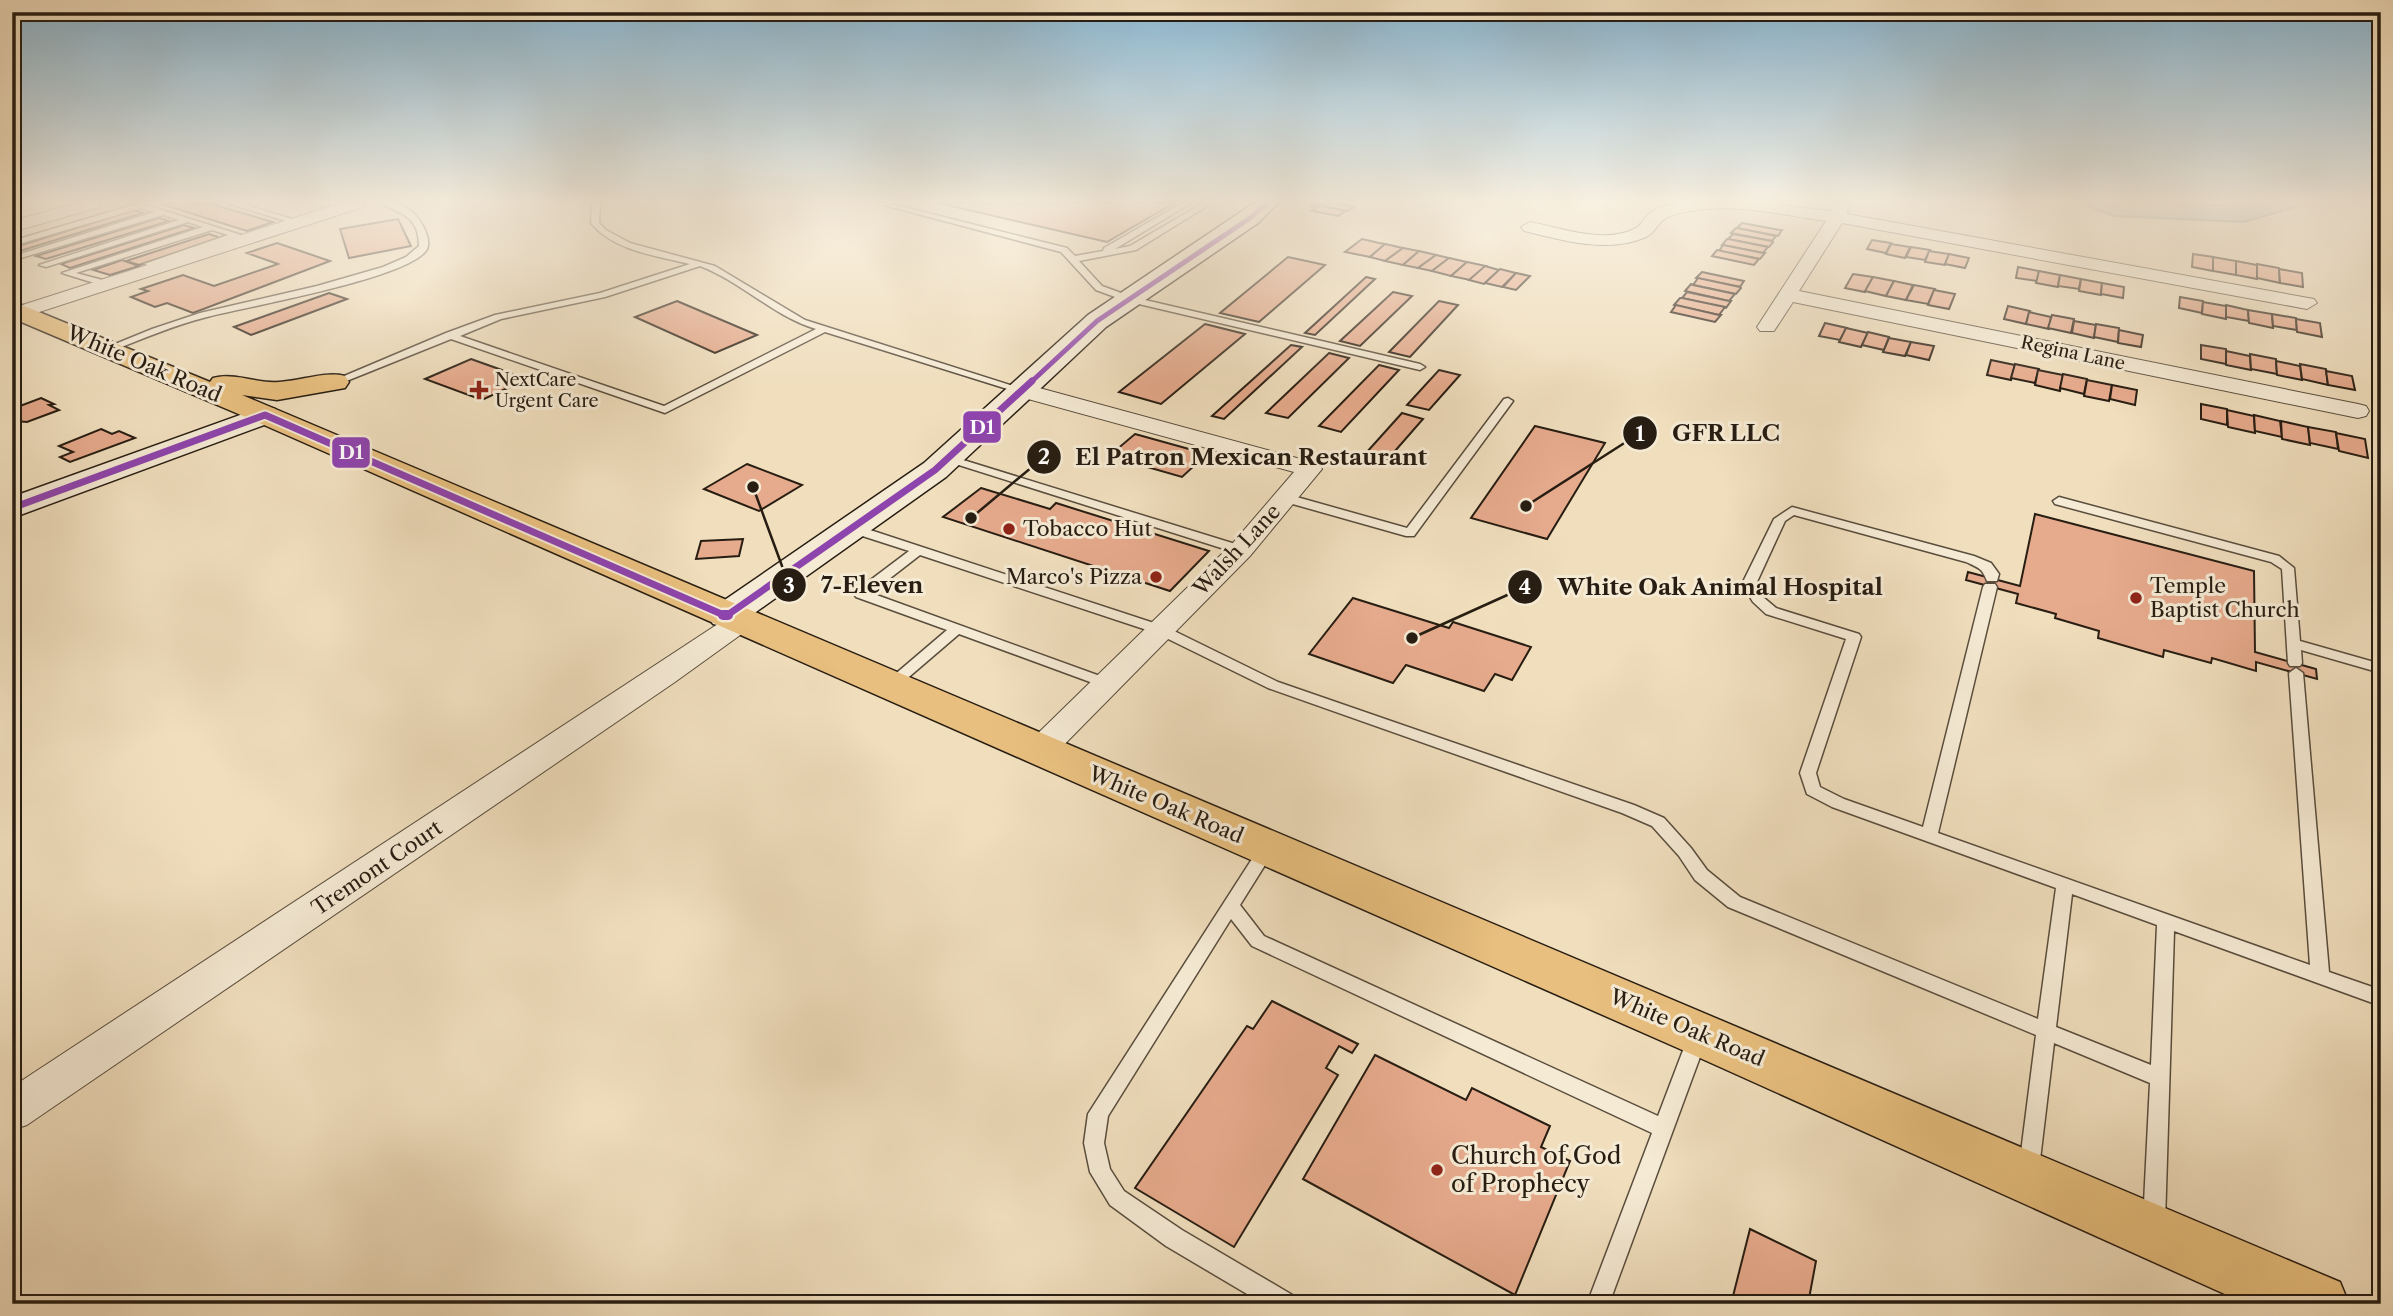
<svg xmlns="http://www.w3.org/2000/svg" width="2393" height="1316" font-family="'Libre Caslon Text',serif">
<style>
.water{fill:#9abcb4;stroke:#6c7c73;stroke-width:2}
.building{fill:#e6aa8c;stroke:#271d12;stroke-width:2}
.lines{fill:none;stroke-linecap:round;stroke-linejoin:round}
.lane-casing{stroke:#594d3d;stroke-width:3}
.street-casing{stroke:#594d3d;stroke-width:2}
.secondary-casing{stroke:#271d12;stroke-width:3}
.primary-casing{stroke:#271d12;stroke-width:3}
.lane{fill:#f5ead4;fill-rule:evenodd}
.street{fill:#f5ead4;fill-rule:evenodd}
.secondary{fill:#f5ead4;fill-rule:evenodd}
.primary{fill:#e8bf7e;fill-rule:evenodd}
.bus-1-far2-casing{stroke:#f5ead4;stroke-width:9}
.bus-1-far1-casing{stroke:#f5ead4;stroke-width:11}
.bus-1-casing{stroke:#f5ead4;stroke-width:15}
.bus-1-far2{stroke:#8e44ad;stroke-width:5}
.bus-1-far1{stroke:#8e44ad;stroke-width:7}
.bus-1{stroke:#8e44ad;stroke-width:10}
.poi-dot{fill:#8f2418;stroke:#f5ead4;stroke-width:2.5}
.labels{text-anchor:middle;stroke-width:6;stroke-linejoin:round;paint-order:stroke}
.far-street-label{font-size:18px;fill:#271d12;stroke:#f5ead4}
.far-poi-label{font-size:18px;fill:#271d12;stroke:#f5ead4;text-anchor:start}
.street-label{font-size:21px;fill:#271d12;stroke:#f5ead4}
.poi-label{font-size:21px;fill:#271d12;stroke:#f5ead4;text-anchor:start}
.near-poi-label{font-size:24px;fill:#271d12;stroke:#f5ead4;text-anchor:start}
.leader{fill:none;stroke:#271d12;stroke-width:2.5}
.callout-dot{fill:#271d12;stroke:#f5ead4;stroke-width:2.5}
.mark-label{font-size:21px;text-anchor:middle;font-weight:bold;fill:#fff}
.callout-label{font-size:23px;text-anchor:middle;font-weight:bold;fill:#271d12;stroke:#f5ead4;stroke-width:6;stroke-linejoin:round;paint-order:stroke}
.line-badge{stroke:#f5ead4;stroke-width:2.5}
.badge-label{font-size:19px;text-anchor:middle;font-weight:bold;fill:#fff}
</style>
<rect width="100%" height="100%" fill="#f0debd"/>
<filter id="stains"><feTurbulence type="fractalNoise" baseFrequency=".00286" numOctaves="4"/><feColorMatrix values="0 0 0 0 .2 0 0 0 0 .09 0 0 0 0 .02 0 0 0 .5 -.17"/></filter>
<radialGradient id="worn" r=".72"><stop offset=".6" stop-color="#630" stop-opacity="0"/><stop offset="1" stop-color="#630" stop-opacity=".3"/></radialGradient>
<!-- water -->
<path class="water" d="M2091 203 2218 205 2281 203 2296 207 2244 222 2114 216 2087 206Z"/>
<!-- building -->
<g class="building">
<path d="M158 203H208L273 222 247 231Z"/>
<path d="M938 203H1174L1107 242Z"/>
<path d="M1334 203 1354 207 1348 211 1313 204Z"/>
<path d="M1313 204 1345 211 1338 216 1312 211 1317 207 1311 206Z"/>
<path d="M134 210 143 213 20 251 12 248Z"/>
<path d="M159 218 169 221 46 259 36 256Z"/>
<path d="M398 219 411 246 349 258 340 229Z"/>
<path d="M1742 223 1780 230H1782L1778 236 1737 228Z"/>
<path d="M184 225 194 228 70 268 61 264Z"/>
<path d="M1736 228H1737L1776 236 1772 241 1731 233Z"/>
<path d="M209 234 221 238 139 265 126 261Z"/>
<path d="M1733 234 1772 241 1773 242 1769 247 1728 239Z"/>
<path d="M1362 239 1379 243 1385 244 1370 257 1345 252Z"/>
<path d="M1727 239H1728L1768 247 1763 253 1722 245Z"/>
<path d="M1872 240 1891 243 1886 253 1867 249Z"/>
<path d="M277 243 330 261 193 313 167 303 155 307 131 297 148 291 141 289 183 275 214 286 278 264 247 253Z"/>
<path d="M1385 244 1403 248 1385 261 1370 257Z"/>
<path d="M1891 244 1910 247 1905 258 1886 254Z"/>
<path d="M1723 245 1763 253H1765L1760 259 1719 251Z"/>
<path d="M1911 247 1930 250 1925 260 1906 257Z"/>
<path d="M1403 248 1419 251 1403 265 1385 261Z"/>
<path d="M1717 250 1759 259 1754 265 1712 256Z"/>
<path d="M1419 251 1436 255 1418 268 1403 265Z"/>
<path d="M1929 251 1949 254 1945 265 1925 262Z"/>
<path d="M1949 254 1969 258 1965 268 1945 264Z"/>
<path d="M2193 254 2214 257 2213 271 2192 267Z"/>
<path d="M1436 255 1449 258 1432 271 1418 268Z"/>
<path d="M1288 257 1325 265 1259 322 1220 313Z"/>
<path d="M2213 257 2236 261V275L2213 271Z"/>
<path d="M1449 258 1467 262 1451 276 1432 271Z"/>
<path d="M122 260 139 266 110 275 93 270Z"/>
<path d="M2236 261 2257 265V279L2236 275Z"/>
<path d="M1467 262 1486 266 1470 280 1451 276Z"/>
<path d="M2257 264 2279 268 2280 283 2257 278Z"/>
<path d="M1485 266 1499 270 1484 284 1469 280Z"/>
<path d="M2018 267 2039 271 2037 281 2016 278Z"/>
<path d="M1500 269 1516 273 1502 287 1485 283Z"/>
<path d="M2279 269 2302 273 2303 287 2280 283Z"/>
<path d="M2039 271 2060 275 2058 287 2036 283Z"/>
<path d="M1702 272 1744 281 1740 287 1696 278Z"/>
<path d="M1516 273 1530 276 1516 290 1503 287Z"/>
<path d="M1853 274 1873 277 1865 292 1845 288Z"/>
<path d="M2060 275 2081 279 2079 289 2058 286Z"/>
<path d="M1366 277 1375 279 1315 335 1305 333Z"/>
<path d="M1873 277 1894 281 1886 296 1865 291Z"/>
<path d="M1698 278 1740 287 1741 288 1736 294 1693 285Z"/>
<path d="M2081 279 2102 283 2101 295 2079 291Z"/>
<path d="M1894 281 1913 285 1906 300 1886 296Z"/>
<path d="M2102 283 2124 287 2123 298 2101 294Z"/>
<path d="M1691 284 1693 285 1735 294 1729 301 1685 291Z"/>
<path d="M1914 285 1935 289 1928 304 1906 300Z"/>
<path d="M1934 290 1955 294 1949 309 1928 305Z"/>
<path d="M1393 292 1412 296 1360 346 1340 341Z"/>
<path d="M1687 292 1729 301H1731L1726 308 1682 298Z"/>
<path d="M329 293 347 299 251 335 234 327Z"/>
<path d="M2180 297 2203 301 2202 313 2179 308Z"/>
<path d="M1680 298H1682L1725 307 1719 315 1674 305Z"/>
<path d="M677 301 757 335 715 353 635 317Z"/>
<path d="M1439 301 1458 305 1410 357 1389 352Z"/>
<path d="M2203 302 2226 306V319L2202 314Z"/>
<path d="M1676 305 1719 315H1721L1715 322 1671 312Z"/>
<path d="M2226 305 2248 310 2249 321 2226 317Z"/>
<path d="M2008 306 2030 311 2026 324 2004 319Z"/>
<path d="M2248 310 2272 314 2273 328 2249 323Z"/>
<path d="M2029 312 2051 317 2049 329 2026 324Z"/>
<path d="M2272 314 2296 318 2297 330 2273 326Z"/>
<path d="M2052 315 2074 319 2071 333 2048 328Z"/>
<path d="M2296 319 2320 323 2322 337 2297 332Z"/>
<path d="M2074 321 2096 325 2094 338 2072 333Z"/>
<path d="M1825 323 1847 328 1840 340 1819 336Z"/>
<path d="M1205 324 1245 334 1161 404 1119 392Z"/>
<path d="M2096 324 2119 328 2118 342 2094 337Z"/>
<path d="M1846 328 1868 333 1861 347 1839 342Z"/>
<path d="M2119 330 2143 335 2141 347 2118 343Z"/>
<path d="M1868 332 1889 337 1884 350 1862 345Z"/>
<path d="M1889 338 1911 342 1905 356 1883 352Z"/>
<path d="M1911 342 1934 346 1929 360 1906 355Z"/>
<path d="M1291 345 1302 347 1224 419 1212 416Z"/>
<path d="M2201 345 2226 349V364L2201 359Z"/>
<path d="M2226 351 2250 356 2251 370 2226 365Z"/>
<path d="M1329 353 1349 358 1288 418 1266 413Z"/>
<path d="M2250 354 2276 359 2277 374 2251 369Z"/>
<path d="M471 359 527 379 482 400 425 379Z"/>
<path d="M1991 360 2015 365 2011 380 1987 375Z"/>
<path d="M2276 361 2300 366 2302 380 2277 375Z"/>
<path d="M2015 364 2039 369 2035 383 2011 378Z"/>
<path d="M2300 364 2326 369 2328 385 2302 379Z"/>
<path d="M1379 365 1399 370 1341 432 1319 426Z"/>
<path d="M1439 370 1460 375 1429 410 1407 405Z"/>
<path d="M2038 370 2063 375 2060 391 2035 385Z"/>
<path d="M2326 371 2352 376 2355 390 2328 385Z"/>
<path d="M2063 374 2087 379 2084 394 2060 388Z"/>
<path d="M2087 380 2112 385 2109 401 2084 396Z"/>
<path d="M2112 385 2137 390 2135 405 2110 399Z"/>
<path d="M41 398 54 404 49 405 59 410 27 422 16 421 20 419 12 415V409Z"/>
<path d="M2201 404 2227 409V425L2201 419Z"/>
<path d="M2227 410 2254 416 2255 433 2228 427Z"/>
<path d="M1402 413 1423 419 1388 459 1366 453Z"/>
<path d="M2254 415 2280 421 2282 437 2255 431Z"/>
<path d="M2281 421 2308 427 2310 445 2282 439Z"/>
<path d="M1535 426 1605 443 1547 539 1471 518Z"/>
<path d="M2308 427 2336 432 2338 449 2310 443Z"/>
<path d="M101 429 112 434 119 431 135 438 70 462 60 457 73 452 59 446Z"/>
<path d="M2336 433 2365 439 2368 458 2339 451Z"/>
<path d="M1135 434 1207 454 1182 477 1109 456Z"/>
<path d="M747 464 802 485 759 511 704 489Z"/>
<path d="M981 488 1050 509 1056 503 1209 551 1170 591 943 517Z"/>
<path d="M2035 514 2254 571 2255 652 2316 669 2317 679 2256 662V671L2212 658 2211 663 2164 650 2163 657 2098 638 2099 631 2055 618 2056 614 2016 603 2018 594 1966 580 1968 572 2020 586Z"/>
<path d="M743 539 739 556 696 559 701 541Z"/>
<path d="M1353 598 1449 628 1453 622 1531 647 1512 680 1495 674 1484 691 1406 665 1393 683 1309 654Z"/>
<path d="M1272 1001 1358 1044 1352 1053 1339 1046 1326 1068 1338 1075 1234 1247 1135 1188 1247 1026 1253 1029Z"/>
<path d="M1375 1055 1466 1100 1472 1088 1550 1126 1541 1147 1570 1161 1515 1295 1303 1179Z"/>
<path d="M1750 1229 1816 1261 1808 1304H1731Z"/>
</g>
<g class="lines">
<!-- lane casing -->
<g class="lane-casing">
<g id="lane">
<path d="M140 203 241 235 151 266 144 264 228 235 212 230 76 273 110 282 112 284 107 287 62 273 203 227 188 222 46 267 39 265 179 220 163 215 21 258 14 256 154 212 140 208 12 246V241Z"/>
<path d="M227 203H239L302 222 295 224Z"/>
<path d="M380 203C392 202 405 204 414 214 422 222 434 242 425 252 400 280 249 306 207 317 174 325 143 339 111 351L103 349 152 329 200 313 317 286 383 267 406 257 419 246C419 216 401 214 380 203Z"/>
<path d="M592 203H600L599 223 606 230 630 243 715 266 805 320 1026 390 1021 393 1017 392 825 332 665 413 451 339 339 384 335 385 330 382 446 333 495 315 600 293 690 264C657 256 614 251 591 223ZM700 266C742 282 773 316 816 329L664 406 460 336 501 319 605 297Z"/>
<path d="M876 203H888L1067 248 1075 256 1103 251 1104 248 1182 203H1191L1115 249 1130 246 1203 203H1212L1136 250 1079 261 1102 286 1132 297 1420 364 1425 367 1420 370 1126 301 1096 290 1061 252Z"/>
<path d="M1508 398 1513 401 1414 536H1406L1282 501 1280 498 1286 494 1407 528 1504 399Z"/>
<path d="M947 455 1245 547 1247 550 1241 554 1237 553 943 460V456Z"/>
<path d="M2059 497 2279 556 2294 568 2300 641 2381 664V673L2301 650 2302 663 2300 666H2290L2288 663 2282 569 2271 562 2055 504 2053 501Z"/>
<path d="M1792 507 1974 556 1991 563 1999 574 1997 581H1987C1982 568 1979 568 1966 562L1794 515 1785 521 1756 584 1763 597 1776 608 1859 634 1861 637 1816 773 1820 787 1844 799 1923 827 1983 587 1985 584H1995L1997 587 1938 833 2310 965 2289 673 2296 668 2303 673 2329 972 2381 990V1006L2174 931 2165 1223 2162 1230 2154 1233 2146 1230 2143 1223 2150 1083 2054 1043 2039 1168 2036 1175 2029 1178 2022 1175 2019 1168 2036 1035 1728 907 1695 880 1679 856 1652 826 1622 813 1268 688 1156 633 920 555 871 593 1111 680 1113 683 1111 686H1101L959 634 896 688H886L884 685 886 682 947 630 856 597 854 594 856 591 909 551 850 532 848 529 850 526H858L1166 627 1278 682 1634 805 1664 818 1691 848 1707 870 1740 897 2038 1019 2056 888 1832 807 1807 794 1800 773 1846 639 1766 614 1753 602 1742 584 1774 519ZM2072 894 2157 925 2151 1065 2056 1027Z"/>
<path d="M1267 843 1273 845 1275 849 1240 905 1264 936 1658 1116 1690 1032 1697 1030 1704 1032 1707 1038 1609 1304H1587L1652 1133 1252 946 1231 919 1108 1116 1104 1143 1110 1169 1124 1191 1182 1230 1294 1296 1297 1304H1264L1166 1246 1110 1205 1090 1172 1084 1143 1088 1114 1261 845Z"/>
</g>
</g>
<!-- street casing -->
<g class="street-casing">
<g id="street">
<path d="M77 203H102L100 207 12 232V221Z"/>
<path d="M341 203H365L363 207 27 316 20 318 12 315 13 308Z"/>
<path d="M1681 203H1762L1830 211 1833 203H1849L1847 214 2314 299 2317 303 2307 309 1842 223 1799 291 2358 404 2366 406 2369 411 2366 416 2358 418 1793 302 1774 331H1760L1757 327 1826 221C1783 215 1734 203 1691 211 1681 213 1669 214 1661 222 1656 227 1653 234 1646 237 1608 254 1562 240 1524 231L1521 227 1530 222C1561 228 1604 244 1634 229 1641 226 1644 218 1650 213 1658 206 1670 205 1681 203Z"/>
<path d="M1021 383 1319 464 1322 469 1250 556 1050 759 1039 762 1028 759 1023 751 1028 743 1232 544 1294 472 1013 395 1010 390 1013 385Z"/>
<path d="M740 613 750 616 754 622 750 628 675 682 27 1125 12 1130V1087L730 616Z"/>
</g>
</g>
<!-- secondary casing -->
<g class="secondary-casing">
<g id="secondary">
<path d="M1254 203H1278L1258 223 1106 327 946 477 739 624 726 627 713 624 708 616 713 608 924 463 1088 315Z"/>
<path d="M265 406 275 409 280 415 275 421 12 518V497Z"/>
</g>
</g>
<!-- primary casing -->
<g class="primary-casing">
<path id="primary" d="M12 301 210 382 213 378C235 372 257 384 279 382 301 381 324 371 345 376L349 382 345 388 277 400 242 395 2340 1282 2349 1304H2247L1680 1049 255 421 12 318Z"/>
</g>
<!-- lane -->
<use href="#lane" class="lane"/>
<!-- street -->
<use href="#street" class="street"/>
<!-- secondary -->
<use href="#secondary" class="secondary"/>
<!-- primary -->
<use href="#primary" class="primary"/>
<!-- bus-1-far2 casing -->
<g class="bus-1-far2-casing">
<path id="bus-1-far2" d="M1030 383 1097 321 1250 218 1267 203"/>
</g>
<!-- bus-1-far1 casing -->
<g class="bus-1-far1-casing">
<path id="bus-1-far1" d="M12 508 265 415 726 616 935 470 1032 381"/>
</g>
<!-- bus-1 casing -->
<g class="bus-1-casing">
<path id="bus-1" d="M723 615H728"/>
</g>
<!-- bus-1-far2 -->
<use href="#bus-1-far2" class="bus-1-far2"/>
<!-- bus-1-far1 -->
<use href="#bus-1-far1" class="bus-1-far1"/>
<!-- bus-1 -->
<use href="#bus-1" class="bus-1"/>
</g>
<!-- sky -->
<linearGradient id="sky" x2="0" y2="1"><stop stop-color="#89b7d3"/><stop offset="0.52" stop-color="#f8f0e1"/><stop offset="1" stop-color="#f8f0e1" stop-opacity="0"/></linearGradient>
<rect width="2393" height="387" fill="url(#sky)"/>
<!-- markers -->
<g class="poi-dot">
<path d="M475.5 379.5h7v7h7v7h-7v7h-7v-7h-7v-7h7z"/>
<circle cx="1009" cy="529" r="7"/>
<circle cx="1156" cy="577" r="7"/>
<circle cx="2136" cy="598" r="7"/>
<circle cx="1437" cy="1170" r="7"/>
</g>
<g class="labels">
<!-- far-street labels -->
<g class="far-street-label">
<text transform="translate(2073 353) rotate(12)" y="6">Regina Lane</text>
</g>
<!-- far-poi labels -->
<g class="far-poi-label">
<text x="495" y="386">NextCare<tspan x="495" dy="21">Urgent Care</tspan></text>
</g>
<!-- street labels -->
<g class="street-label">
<text transform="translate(144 364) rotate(23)" y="7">White Oak Road</text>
<text transform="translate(1237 550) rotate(-47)" y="7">Walsh Lane</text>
<text transform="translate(1166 805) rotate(23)" y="7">White Oak Road</text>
<text transform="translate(377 868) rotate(-34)" y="7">Tremont Court</text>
<text transform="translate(1687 1028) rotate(23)" y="7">White Oak Road</text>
</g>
<!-- poi labels -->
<g class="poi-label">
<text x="1023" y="536">Tobacco Hut</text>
<text x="1142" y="584" text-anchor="end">Marco's Pizza</text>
<text x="2150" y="593">Temple<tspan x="2150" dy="24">Baptist Church</tspan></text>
</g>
<!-- near-poi labels -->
<g class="near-poi-label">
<text x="1451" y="1164">Church of God<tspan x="1451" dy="28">of Prophecy</tspan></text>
</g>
</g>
<!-- callouts -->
<path class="leader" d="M1526 506L1640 433M971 518L1044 457M753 487L789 585M1412 638L1525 587"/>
<g class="callout-dot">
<circle cx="1526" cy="506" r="7"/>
<circle cx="971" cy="518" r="7"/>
<circle cx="753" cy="487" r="7"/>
<circle cx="1412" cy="638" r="7"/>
<circle cx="1640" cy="433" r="18"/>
<circle cx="1044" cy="457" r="18"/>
<circle cx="789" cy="585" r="18"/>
<circle cx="1525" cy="587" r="18"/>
</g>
<g class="mark-label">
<text x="1640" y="441">1</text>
<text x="1044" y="464">2</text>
<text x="789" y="593">3</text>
<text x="1525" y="594">4</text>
</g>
<g class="callout-label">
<text x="1726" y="441">GFR LLC</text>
<text x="1251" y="465">El Patron Mexican Restaurant</text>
<text x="872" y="593">7-Eleven</text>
<text x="1720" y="595">White Oak Animal Hospital</text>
</g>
<g class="line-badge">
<rect x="962" y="410" width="40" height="34" rx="7" fill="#8e44ad"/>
<rect x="331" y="436" width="40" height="33" rx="7" fill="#8e44ad"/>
</g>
<g class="badge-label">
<text x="982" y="434">D1</text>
<text x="351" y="459">D1</text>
</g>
<!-- margin -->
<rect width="2393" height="1316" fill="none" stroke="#f0debd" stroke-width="42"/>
<rect x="14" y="14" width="2365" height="1288" fill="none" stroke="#271d12" stroke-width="3.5"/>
<rect x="21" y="21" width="2351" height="1274" fill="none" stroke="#271d12" stroke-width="2"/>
<rect width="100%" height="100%" filter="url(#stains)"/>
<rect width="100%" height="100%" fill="url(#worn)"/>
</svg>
